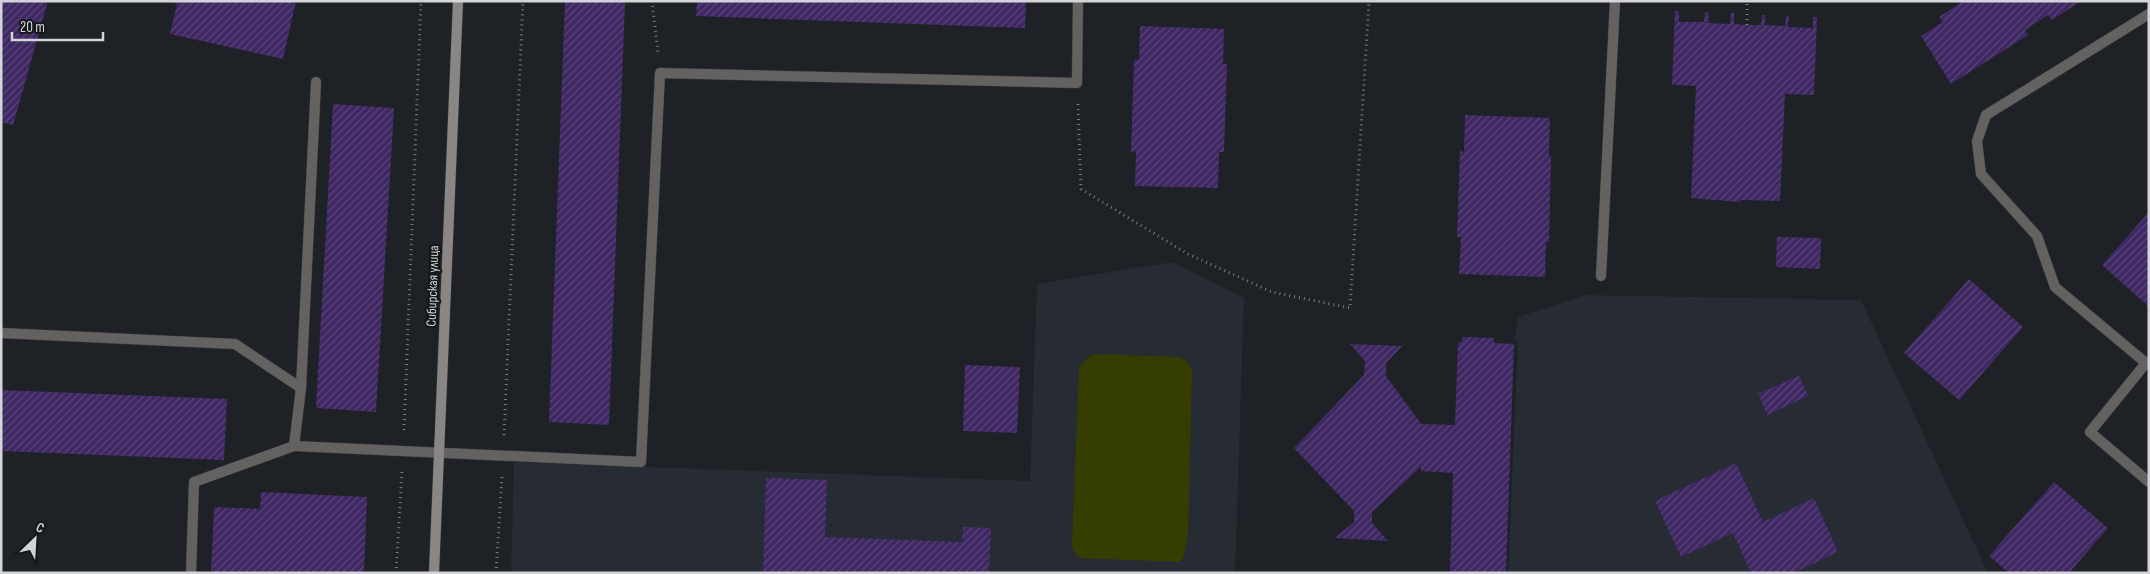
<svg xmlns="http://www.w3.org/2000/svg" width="2150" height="574" font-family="'Sofia Sans Condensed',sans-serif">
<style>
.built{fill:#262b34}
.green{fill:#363d00}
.building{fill:url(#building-hatch)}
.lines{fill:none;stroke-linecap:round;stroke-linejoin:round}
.service-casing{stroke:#3b3e41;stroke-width:11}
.secondary-casing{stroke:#3b3e41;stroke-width:11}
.path{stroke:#7a7c80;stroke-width:3;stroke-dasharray:1 4;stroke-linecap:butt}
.service{stroke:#646161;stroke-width:10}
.secondary{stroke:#8a8685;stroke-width:10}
.labels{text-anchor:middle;stroke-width:4.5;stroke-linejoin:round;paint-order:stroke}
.street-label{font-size:14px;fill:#d2d4d7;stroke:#15171b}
</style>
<defs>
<pattern id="building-hatch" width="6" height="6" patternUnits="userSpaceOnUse" patternTransform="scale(1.25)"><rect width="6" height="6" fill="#3f2763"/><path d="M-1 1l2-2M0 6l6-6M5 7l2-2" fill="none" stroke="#5a4579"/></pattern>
</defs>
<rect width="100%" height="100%" fill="#1e2125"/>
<!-- built -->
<g class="built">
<path d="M1172 262 1244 298 1235 573H511L514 462 1030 481 1037 284Z"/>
<path d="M1585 295 1861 300 1988 573H1508L1518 341H1514L1518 317Z"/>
</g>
<!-- green -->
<path class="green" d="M1095 354 1180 357 1188 362 1192 370 1188 536 1183 559 1178 562 1079 558 1074 552 1072 546 1079 368 1088 357Z"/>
<!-- building -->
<g class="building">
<path d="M1 1H48L13 125 1 122Z"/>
<path d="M168 1H296L283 59 170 34 177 4Z"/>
<path d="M565 1H625L609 425 549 422Z"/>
<path d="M697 1H1026L1025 28 696 16Z"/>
<path d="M1963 1H2081L2052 20 2048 15 2025 30 2028 35 1951 84 1921 36 1943 22 1939 17Z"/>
<path d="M1675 11H1679V22H1704L1705 12H1709L1708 23 1730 24 1731 13H1734V24L1747 25H1761L1762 15H1765V25L1785 26 1786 15 1789 16 1788 27 1813 28V17H1817L1814 95 1785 94 1780 201 1741 200 1740 202 1691 198 1696 86 1672 85Z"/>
<path d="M1140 26 1224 29 1223 64H1227L1224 152H1219L1218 188 1135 186 1136 151 1131 152 1134 60H1139Z"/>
<path d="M333 104 394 108 376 412 316 408Z"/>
<path d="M1465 115 1550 118 1549 156H1551L1549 242H1546L1545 277 1459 274 1461 237H1457L1460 151 1464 152Z"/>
<path d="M2149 212V307L2102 265Z"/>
<path d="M1777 237 1821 238 1820 269 1776 267Z"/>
<path d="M1969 279 2023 327 1959 400 1904 353Z"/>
<path d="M1462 337 1494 338V343L1514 344 1506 573H1450L1453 473 1421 471V467L1372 512V523L1388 541 1335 538 1354 522V511L1294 448 1364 375 1365 361 1350 344 1402 346 1386 363V376L1421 424 1455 425 1458 342H1462Z"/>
<path d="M965 365 1020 367 1017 433 963 431Z"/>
<path d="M1799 376 1808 396 1767 415 1758 394Z"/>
<path d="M1 390 227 399 224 460 1 451Z"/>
<path d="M1736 463 1763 522 1814 498 1838 552 1793 573H1751L1733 533 1681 557 1655 501Z"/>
<path d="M766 478 827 480 825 537 962 542 963 527 991 528 989 573H763Z"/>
<path d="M2054 482 2108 528 2069 573H2009L1989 556Z"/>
<path d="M261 492 367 497 364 573H211L214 507 260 509Z"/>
</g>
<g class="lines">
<!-- service casing -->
<g class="service-casing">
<g id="service">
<path d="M2149 14 1986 115 1977 141 1981 174 2037 236 2055 287 2146 363 2090 432 2149 482"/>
<path d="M316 82 301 388 294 446 641 462 660 73 1077 83 1078 1"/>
<path d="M1601 276 1615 1"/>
<path d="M1 333 235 344 301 388"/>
<path d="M191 573 194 482 294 446"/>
</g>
</g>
<!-- secondary casing -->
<g class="secondary-casing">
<path id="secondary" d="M434 573 458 1"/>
</g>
<!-- path -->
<g class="path">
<path d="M652 1 658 53"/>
<path d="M1747 25V1"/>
<path d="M1078 104 1081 189 1188 254 1272 292 1350 308 1369 1"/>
<path d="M404 430 421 1"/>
<path d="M504 435 523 1"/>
<path d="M396 573 402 471"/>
<path d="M496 573 502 476"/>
</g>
<!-- service -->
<use href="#service" class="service"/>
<!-- secondary -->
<use href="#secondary" class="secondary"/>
</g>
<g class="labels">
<!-- street labels -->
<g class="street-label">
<text transform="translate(432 286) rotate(-88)" y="5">Сибирская улица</text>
</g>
</g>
<!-- border -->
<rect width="2150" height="574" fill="none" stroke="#d2d4d7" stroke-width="5"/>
<!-- north arrow -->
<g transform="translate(35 539) rotate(25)" stroke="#15171b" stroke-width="4" paint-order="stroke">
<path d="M0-4L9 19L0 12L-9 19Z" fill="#d2d4d7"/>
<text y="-8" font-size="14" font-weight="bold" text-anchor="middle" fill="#d2d4d7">С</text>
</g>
<!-- scale -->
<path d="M12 32v8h91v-8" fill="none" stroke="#d2d4d7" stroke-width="2.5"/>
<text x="20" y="32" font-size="15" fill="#d2d4d7" stroke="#15171b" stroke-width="4" paint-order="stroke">20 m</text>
</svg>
